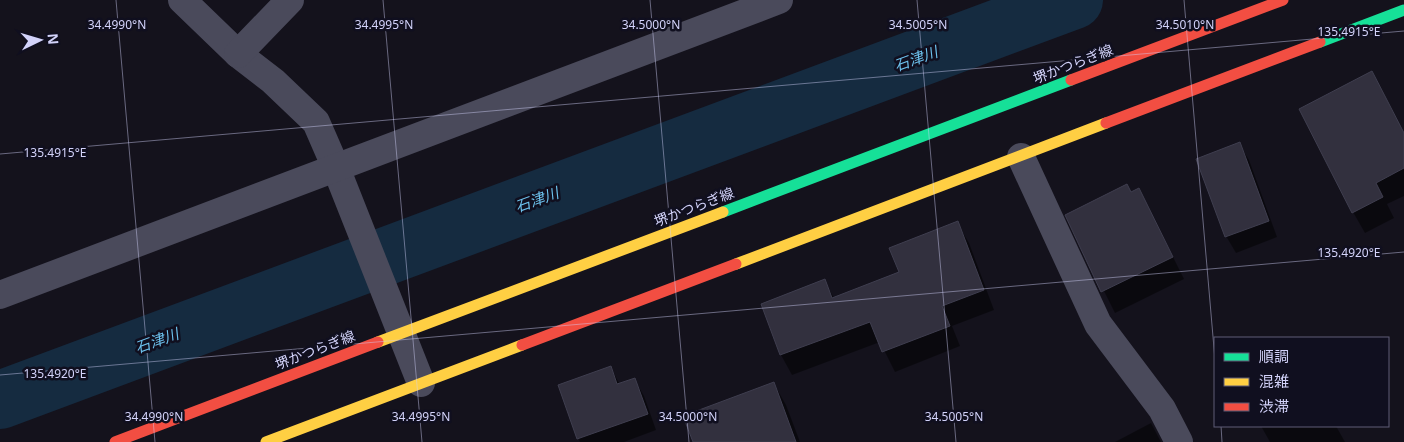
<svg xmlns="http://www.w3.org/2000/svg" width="1404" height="442" font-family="'Noto Sans','Noto Sans JP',sans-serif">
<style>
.shadow{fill:#0007}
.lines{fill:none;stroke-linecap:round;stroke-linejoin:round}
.river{stroke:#152b40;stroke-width:58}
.building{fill:#32303e;stroke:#3f3e4f}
.street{stroke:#4a4a5b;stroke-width:28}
.fast{stroke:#16e098;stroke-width:11}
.slow{stroke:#ffcf43;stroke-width:11}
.jam{stroke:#f24e42;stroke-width:11}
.ticks{fill:none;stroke:#d3d3fa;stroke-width:1;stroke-opacity:0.45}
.labels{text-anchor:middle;stroke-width:5;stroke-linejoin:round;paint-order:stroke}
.street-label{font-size:14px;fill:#d3d3fa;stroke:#100f1f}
.water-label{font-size:15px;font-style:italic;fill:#6dc2ee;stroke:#100f1f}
.ticks-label{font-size:12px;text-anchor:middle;fill:#d3d3fa;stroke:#100f1f;stroke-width:5;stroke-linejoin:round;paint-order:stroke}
</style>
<rect width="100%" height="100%" fill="#14121c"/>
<!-- shadow -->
<g class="shadow">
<path d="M1372 73 1404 133V196L1387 204 1394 218 1365 233 1353 212Z"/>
<path d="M1239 144 1249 160 1277 237 1236 253 1226 236Z"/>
<path d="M1139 189 1184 279 1115 313 1066 215Z"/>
<path d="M957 223 969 243 994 310 952 326 960 346 895 372 880 342 792 375 781 355 763 304 824 281 834 298 901 273Z"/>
<path d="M611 368 620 385 634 379 644 396 656 430 624 442H580L559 386Z"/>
<path d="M774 384 786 405 800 442H694Z"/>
<path d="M1151 423 1161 442H1115Z"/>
<path d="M1261 426H1336L1345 442H1270Z"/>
</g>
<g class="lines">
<!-- river -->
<path class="river" d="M0 400 1074 0"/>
</g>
<!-- building -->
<g class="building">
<path d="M1372 71 1404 133V168L1376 183 1383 197 1352 213 1299 109Z"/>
<path d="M1240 142 1269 221 1225 237 1196 159Z"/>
<path d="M1127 184 1131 192 1139 188 1173 257 1101 292 1065 215Z"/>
<path d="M958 221 984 290 942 306 950 326 882 352 870 322 780 355 761 304 825 279 832 298 899 272 889 248Z"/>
<path d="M611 366 617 384 635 378 648 414 577 439 558 385Z"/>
<path d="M774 382 796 442H693L683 416Z"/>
</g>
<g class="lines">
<!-- street -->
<g class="street">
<path d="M182 0 238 54 273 81 316 122 336 168 421 383"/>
<path d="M238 54 290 0"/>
<path d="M1021 157 1098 324 1162 409 1179 442"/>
<path d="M0 295 779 0"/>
</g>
<!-- fast -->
<g class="fast">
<path d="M1320 42 1404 10"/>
<path d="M723 212 1071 80"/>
</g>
<!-- slow -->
<g class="slow">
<path d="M736 264 1106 123"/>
<path d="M378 342 723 212"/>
<path d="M266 442 522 345"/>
</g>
<!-- jam -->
<g class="jam">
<path d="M1071 80 1283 0"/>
<path d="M1106 123 1320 42"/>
<path d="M522 345 736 264"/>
<path d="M115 442 378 342"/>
</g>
</g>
<!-- ticks -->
<path class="ticks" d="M116 0 155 442M383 0 422 442M650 0 689 442M917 0 956 442M1184 0 1215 360M0 154 1404 31M0 375 1404 252M1221 426 1222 442"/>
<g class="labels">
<!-- street labels -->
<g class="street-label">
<text transform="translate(1073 64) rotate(-21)" y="5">堺かつらぎ線</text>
<text transform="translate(694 207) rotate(-21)" y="5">堺かつらぎ線</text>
<text transform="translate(315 350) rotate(-21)" y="5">堺かつらぎ線</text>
</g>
<!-- water labels -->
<g class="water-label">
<text transform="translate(916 59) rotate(-20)" y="5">石津川</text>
<text transform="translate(537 200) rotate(-20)" y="5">石津川</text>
<text transform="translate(157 341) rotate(-20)" y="5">石津川</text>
</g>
</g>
<g class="ticks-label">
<text x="117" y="29">34.4990°N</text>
<text x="384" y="29">34.4995°N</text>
<text x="651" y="29">34.5000°N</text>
<text x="918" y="29">34.5005°N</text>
<text x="1185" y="29">34.5010°N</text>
<text x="1349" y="36">135.4915°E</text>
<text x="55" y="157">135.4915°E</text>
<text x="1349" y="257">135.4920°E</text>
<text x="55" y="378">135.4920°E</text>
<text x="154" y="421">34.4990°N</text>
<text x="421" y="421">34.4995°N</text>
<text x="688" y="421">34.5000°N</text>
<text x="954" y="421">34.5005°N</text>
</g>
<!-- legend -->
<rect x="1214" y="337" width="175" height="90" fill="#100f1f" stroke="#5e5d77"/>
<rect x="1224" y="353" width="25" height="8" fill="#16e098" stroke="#5e5d77"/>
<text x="1259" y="362" font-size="15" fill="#d3d3fa">順調</text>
<rect x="1224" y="378" width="25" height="8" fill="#ffcf43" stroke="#5e5d77"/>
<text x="1259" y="387" font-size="15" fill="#d3d3fa">混雑</text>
<rect x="1224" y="403" width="25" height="8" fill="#f24e42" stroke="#5e5d77"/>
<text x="1259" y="412" font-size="15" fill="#d3d3fa">渋滞</text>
<!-- north arrow -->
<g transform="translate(40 40) rotate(85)" stroke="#100f1f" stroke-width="4" paint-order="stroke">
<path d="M0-4L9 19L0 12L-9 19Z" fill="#d3d3fa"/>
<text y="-8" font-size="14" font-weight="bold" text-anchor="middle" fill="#d3d3fa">N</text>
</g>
</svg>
